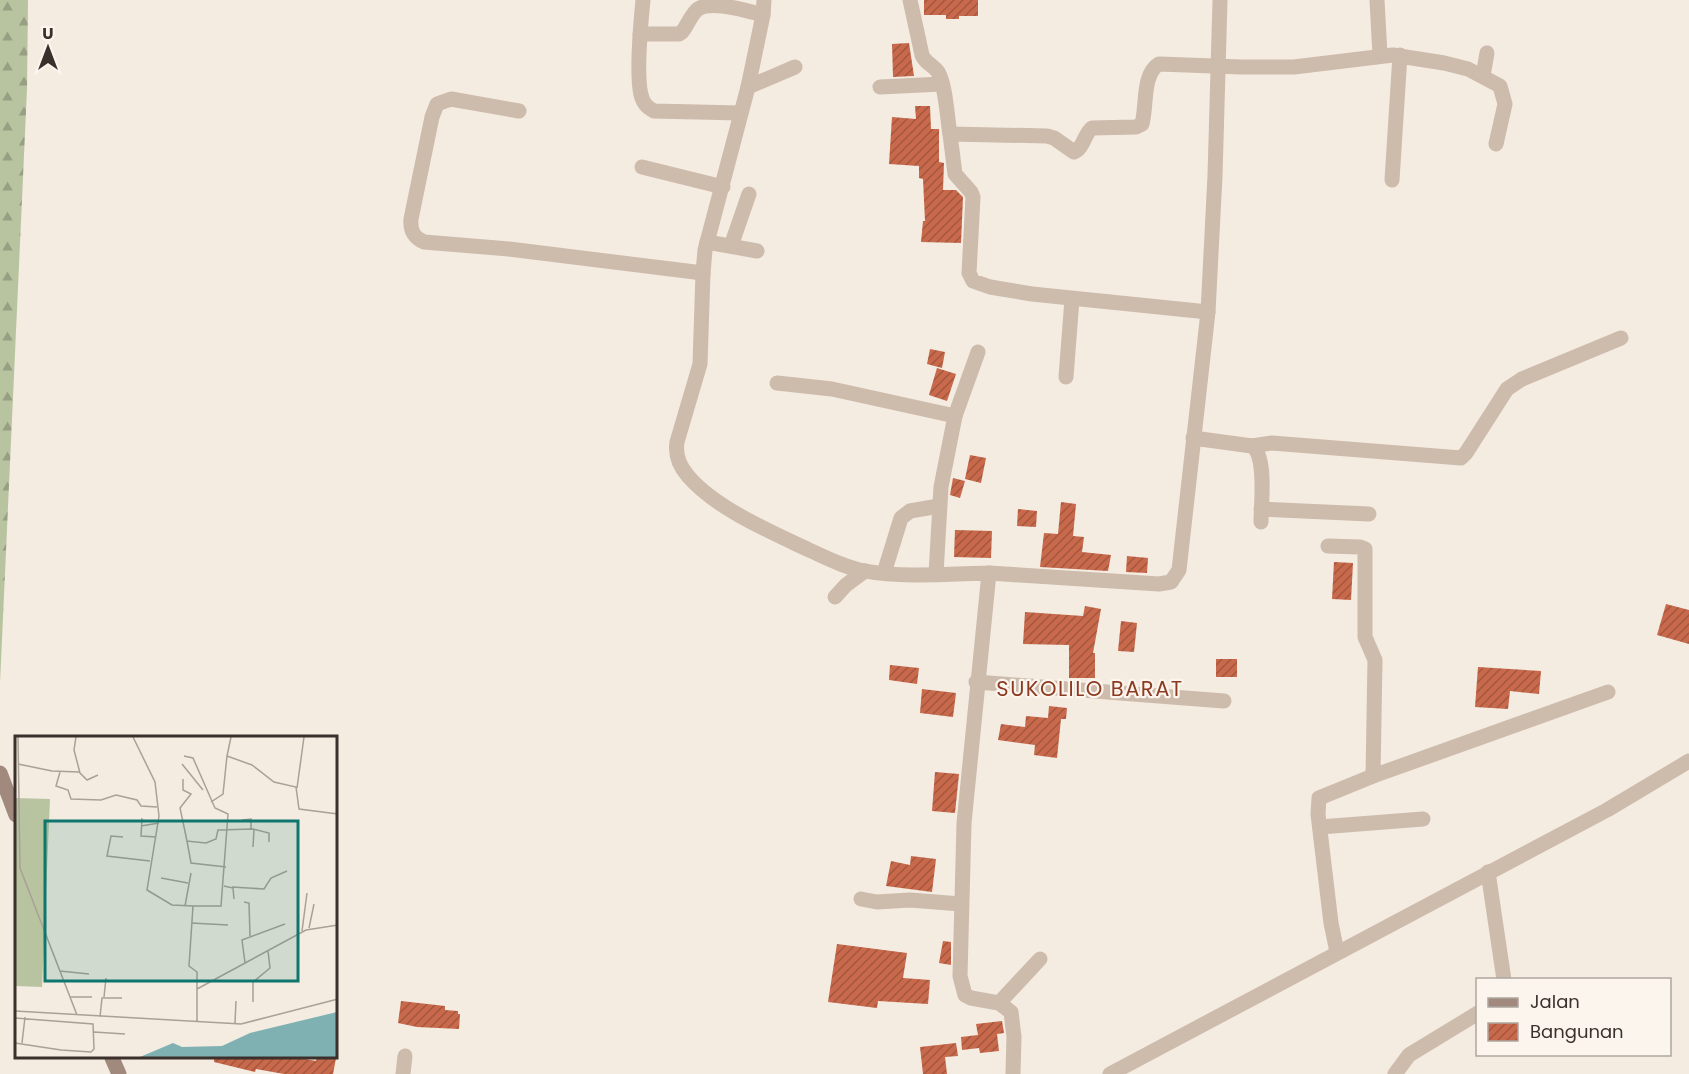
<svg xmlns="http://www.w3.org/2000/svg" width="1689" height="1074" font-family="Poppins,sans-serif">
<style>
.forest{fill:url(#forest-firs)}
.building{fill:url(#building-hatch)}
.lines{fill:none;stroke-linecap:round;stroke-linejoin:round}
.street{stroke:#cdbbac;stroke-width:15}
.secondary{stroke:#a18a7d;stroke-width:15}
.labels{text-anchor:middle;stroke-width:4.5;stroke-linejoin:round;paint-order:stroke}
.quarter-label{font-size:21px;letter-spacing:1.5px;fill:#8c3b22;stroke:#fbf5ee}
.inset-road{fill:none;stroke:#aaa098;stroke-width:1.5}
.view{fill:#0f766e;fill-opacity:0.15;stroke:#0f766e;stroke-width:3}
.inset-edge{fill:none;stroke:#3b302b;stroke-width:3}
</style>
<defs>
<pattern id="forest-firs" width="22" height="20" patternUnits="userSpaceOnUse" patternTransform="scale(1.5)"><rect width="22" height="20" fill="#b8c4a0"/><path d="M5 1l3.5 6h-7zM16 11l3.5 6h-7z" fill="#97a083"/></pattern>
<pattern id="building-hatch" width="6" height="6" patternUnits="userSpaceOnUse" patternTransform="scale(1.5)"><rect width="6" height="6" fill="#c8694b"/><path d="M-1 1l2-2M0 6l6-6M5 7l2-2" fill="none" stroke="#a4573f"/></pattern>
</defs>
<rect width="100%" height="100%" fill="#f4ebe1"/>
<!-- forest -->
<path class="forest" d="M0 0H28L27 89 0 683Z"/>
<!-- building -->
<g class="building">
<path d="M924 0H978V16H959V19H946V15H924Z"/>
<path d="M909 43 914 76 893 77 892 44Z"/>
<path d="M915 106H930L931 129H939V162L944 163 943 190H956L963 197 961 243 921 242 923 221H925L923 179 919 178V166L889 164 892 117 916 119Z"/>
<path d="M930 349 945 352 942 368 927 364Z"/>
<path d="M937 368 956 374 947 401 929 395Z"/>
<path d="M970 455 986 458 981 483 965 479Z"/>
<path d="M953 478 965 481 960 498 950 495Z"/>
<path d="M1061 502 1076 504 1073 536 1084 537 1082 552 1111 555 1108 571 1040 567 1044 533 1058 534Z"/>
<path d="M1018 509 1037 511 1036 527 1017 526Z"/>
<path d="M955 530 992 531 991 558 954 557Z"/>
<path d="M1127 556 1148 558 1147 573 1126 572Z"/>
<path d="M1334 562 1353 563 1351 600 1332 599Z"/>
<path d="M1666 604 1689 610V644L1657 635Z"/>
<path d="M1085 606 1101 609 1093 653H1095V678H1069V645L1023 644 1025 612 1083 616Z"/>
<path d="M1121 621 1137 623 1134 652 1118 651Z"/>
<rect x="1216" y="659" width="21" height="18"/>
<path d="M890 665 919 668 917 684 889 680Z"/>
<path d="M1478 667 1541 671 1539 694 1510 691 1508 709 1475 707Z"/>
<path d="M922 689 956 693 953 717 920 713Z"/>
<path d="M1049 706 1067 708 1066 719H1061L1057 758 1034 755 1035 745 998 740 1001 724 1025 727 1026 716 1048 718Z"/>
<path d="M935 772 959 774 955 813 932 811Z"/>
<path d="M911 856 936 859 932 892 886 886 891 861 910 865Z"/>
<path d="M943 941 951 942V965L939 963Z"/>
<path d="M837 944 907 953 903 978 930 980 928 1004 878 1001 877 1008 828 1002Z"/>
<path d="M401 1001 445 1006V1010L458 1011V1014H460L459 1029 417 1027 398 1023Z"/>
<path d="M1002 1021 1004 1033 997 1034 999 1051 980 1053 979 1048 962 1050 961 1037 978 1035 976 1024Z"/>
<path d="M956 1043 958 1056 945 1057 947 1074H923L920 1047Z"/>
<path d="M214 1058H300L316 1061 317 1058H336L333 1074H284L256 1069 255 1072 214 1062Z"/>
</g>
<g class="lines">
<!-- street -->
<g class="street">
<path d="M643 0C641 21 635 80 642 98 644 105 648 108 654 111L740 113"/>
<path d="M764 0 763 15 748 87 705 250 703 273 700 364 677 442C675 455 680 467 688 476 715 508 771 532 809 550 827 558 846 568 865 571 902 578 950 574 989 573L964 823 960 976 965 995 971 998 999 1003 1011 1012 1014 1037 1013 1074"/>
<path d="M910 0 922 55C925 63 933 65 938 72 946 86 947 117 950 134"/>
<path d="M1377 0 1380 55"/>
<path d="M640 34H679L682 32C687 26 692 13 698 9 711 0 749 11 763 15"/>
<path d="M1483 76 1487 53"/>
<path d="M748 87 795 67"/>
<path d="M880 87 942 84"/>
<path d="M519 111 451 99 437 104 432 117 411 219C410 230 413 237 424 242L509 249 703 273"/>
<path d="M642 167 723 187"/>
<path d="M1392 180 1400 55"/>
<path d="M707 242 757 251"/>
<path d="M731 246 749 194"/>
<path d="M1208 312 1032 294 990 287 973 281 969 273 973 197 971 192 955 174 950 134 1047 136 1054 138 1074 152C1084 148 1084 134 1092 128L1136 127 1142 124C1147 106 1142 74 1159 64L1241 67H1294L1393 55 1444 63 1468 69 1500 86 1505 104 1496 144"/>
<path d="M1066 377 1072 299"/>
<path d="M777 383 832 389 955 416"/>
<path d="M1193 438 1252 446C1267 456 1261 505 1261 522"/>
<path d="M1252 446 1272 443 1461 458 1466 453 1507 389 1522 379 1621 338"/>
<path d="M1261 509 1369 514"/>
<path d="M1328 546 1360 547 1365 549V637L1375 660 1373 776"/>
<path d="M884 573 901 518 910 511 939 506"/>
<path d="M989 573 1159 584 1171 582 1179 570 1208 312 1215 176 1220 0"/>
<path d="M936 574 941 487 955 416 978 352"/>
<path d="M835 597 846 585 865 571"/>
<path d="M976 682 1224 701"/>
<path d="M1320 827 1423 819"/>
<path d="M1488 872 1504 980"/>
<path d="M861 899 877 902 910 900 961 904"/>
<path d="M1337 952 1331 923 1318 814 1319 798 1373 776 1608 692"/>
<path d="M999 1003 1040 959"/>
<path d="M403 1074 405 1056"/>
<path d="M1110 1074 1607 810 1689 761"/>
<path d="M1395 1074 1409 1055 1478 1013"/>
</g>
<!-- secondary -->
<g class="secondary">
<path d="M0 773 16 815"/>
<path d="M112 1058 119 1074"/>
</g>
</g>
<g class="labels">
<!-- quarter labels -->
<g class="quarter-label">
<text x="1090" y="696">SUKOLILO BARAT</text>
</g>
</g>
<!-- overview -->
<g transform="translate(15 736)">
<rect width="322" height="322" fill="#f4ebe1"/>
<path d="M0 62 35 63 27 251 0 250Z" fill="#b8c4a0"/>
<path d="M322 276V321H125L158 307 167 311 207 310 235 297Z" fill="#7fb0b2"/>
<path class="inset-road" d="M3 1 5 132 62 279M61 1 59 14 65 37M118 1 140 46 144 80 132 154 157 169 178 170 174 230 182 236V285M216 1 212 20 237 29 259 46 281 51 284 73 323 78M169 20 178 22 200 72 213 78 206 170H178M3 28 37 35 64 36 72 44 83 39M167 28 188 54M45 36 41 50 53 54 56 63 86 64 101 59 122 64 126 70 142 71M168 43V54L176 58 165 72 172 105M282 52 289 1M196 66 208 58 212 20M127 82 126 100 141 101M227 84 236 83V93M126 90 144 87M108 101 96 100 92 120 135 125M238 111 239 93M211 131 176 127 172 105 191 107 201 103 203 94 238 93 254 97V106M146 142 173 147M209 150 218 152 219 163M217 151 249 153 256 142 272 135M229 166 234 167 235 200M170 170 176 137M176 187 213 189M294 192 299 168M287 195 292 157M230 227 227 204 270 188M45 235 74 238M182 253 291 194 323 189M55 261H77M89 261 91 242M238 266V246L255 232 253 215M0 275 226 288 323 263M85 281 87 262H107M0 282 78 288 79 313 76 316 46 314 0 307M220 287 221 265M79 296 110 298M7 307 10 281"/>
<path class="view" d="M30 85H283V245H30Z"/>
<rect width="322" height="322" class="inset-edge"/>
</g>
<!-- legend -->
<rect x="1476" y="978" width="195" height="78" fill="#fbf5ee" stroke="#aea6a0" stroke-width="1.5"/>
<rect x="1488" y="998" width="30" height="9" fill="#a18a7d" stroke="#aea6a0" stroke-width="1.5"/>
<text x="1530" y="1008" font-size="18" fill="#3b302b">Jalan</text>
<rect x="1488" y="1023" width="30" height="18" fill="url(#building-hatch)" stroke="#aea6a0" stroke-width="1.5"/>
<text x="1530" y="1038" font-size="18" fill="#3b302b">Bangunan</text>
<!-- north arrow -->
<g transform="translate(48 48)" stroke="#fbf5ee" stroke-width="4.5" paint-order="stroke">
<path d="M0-4.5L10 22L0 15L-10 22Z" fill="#3b302b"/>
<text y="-9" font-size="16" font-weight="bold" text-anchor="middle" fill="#3b302b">U</text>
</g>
</svg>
